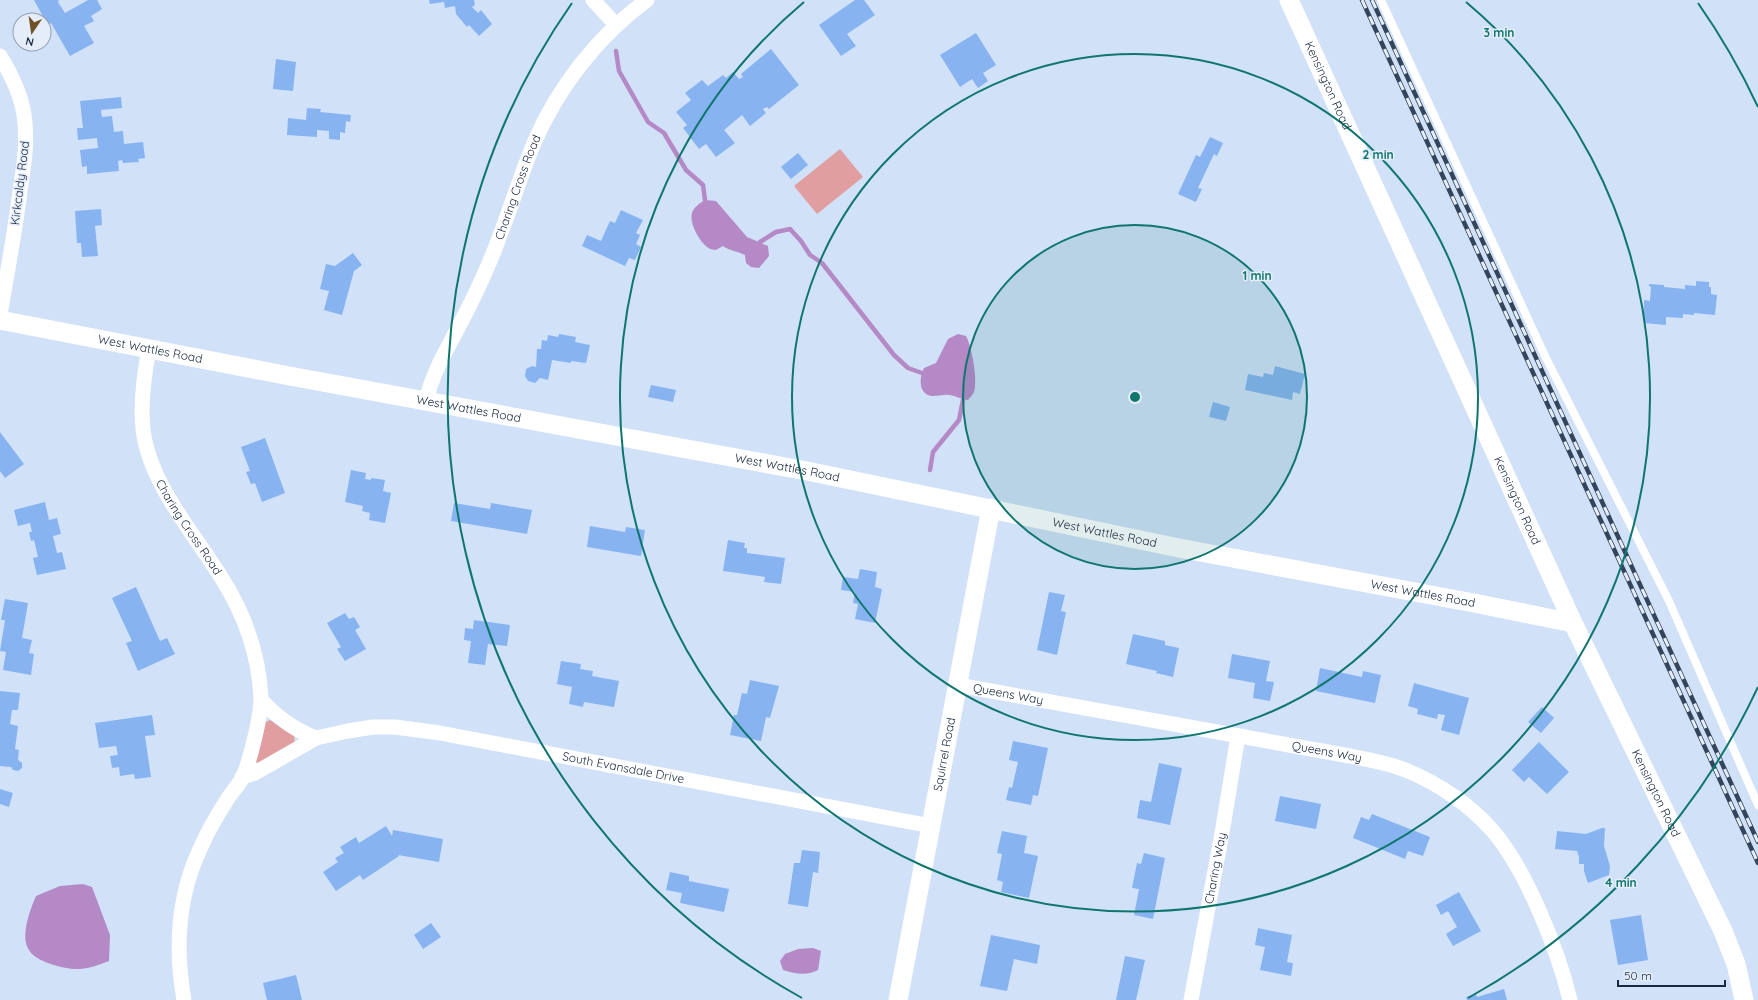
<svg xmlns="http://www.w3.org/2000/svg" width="1758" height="1000" font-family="Quicksand,sans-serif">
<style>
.green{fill:#e19ea1}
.water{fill:#b489c5}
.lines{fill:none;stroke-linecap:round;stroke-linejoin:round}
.stream{stroke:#b489c5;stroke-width:4.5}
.building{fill:#87b4f0}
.service{stroke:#fff;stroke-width:8}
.minor{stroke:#fff;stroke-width:15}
.tertiary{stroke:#fff;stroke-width:19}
.rail-casing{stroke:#34455b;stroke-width:4.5}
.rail{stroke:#e5edf9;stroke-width:3;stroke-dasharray:9;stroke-linecap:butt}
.ring{fill:none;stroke:#0f766e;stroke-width:2}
.labels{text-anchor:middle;stroke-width:3;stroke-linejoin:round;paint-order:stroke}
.street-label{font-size:12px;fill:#19293f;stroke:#e5edf9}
.centre{fill:#0f766e;stroke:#e5edf9;stroke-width:2}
.ring-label{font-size:12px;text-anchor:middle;font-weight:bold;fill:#0f766e;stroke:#e5edf9;stroke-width:3;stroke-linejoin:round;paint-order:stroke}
</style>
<rect width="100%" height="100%" fill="#d0e1f8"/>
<!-- green -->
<g class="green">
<path d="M840 149 863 177 817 214 794 186Z"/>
<path d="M270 720 294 736 295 743 258 763 255 761 264 723Z"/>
</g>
<!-- water -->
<g class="water">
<path d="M705 200 716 201 747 237 768 246 769 256 759 268 751 267 746 263 745 255C737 251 730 251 723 246L716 250C713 250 709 249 707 247 699 241 689 223 692 213 694 207 700 203 705 200Z"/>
<path d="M958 334 966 336C972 347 978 381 974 392 973 395 969 398 968 400 959 399 955 395 949 395 944 394 939 396 933 396 918 395 919 378 924 368L936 363 948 339Z"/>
<path d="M83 884 92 887 110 935 109 961C99 965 90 968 80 969 67 970 35 962 29 950 20 936 30 910 36 896L60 886Z"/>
<path d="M813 948 821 951 818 970C806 976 796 974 783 970L780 961 785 954 798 949Z"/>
</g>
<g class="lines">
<!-- stream -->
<g class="stream">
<path d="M616 51 619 71 648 122 664 133 686 170 703 185 705 200"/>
<path d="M760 242 776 232 790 229 801 241 810 255 822 263 894 355 908 368 922 373"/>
<path d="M930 470 933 452 959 420 963 400"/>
</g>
</g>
<!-- building -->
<g class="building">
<path d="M34 0H59L58 2 65 13 88 0H97L102 9 91 16 94 21 84 26 94 43 70 56 51 23 44 28 45 20Z"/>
<path d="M429 0H474L475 5 472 7 478 13 481 10 492 24 479 36 469 25 467 27 456 14 455 6 445 8 444 2 430 4Z"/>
<path d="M855 0H864L875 15 847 34 856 46 841 56 819 25Z"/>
<path d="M976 33 996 65 983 73 988 81 978 88 972 79 960 87 940 55Z"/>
<path d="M771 49 799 85 769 109 767 107 763 109 766 113 750 126 742 115 724 130 735 143 716 157 706 144 699 149 683 128 687 125 676 112 691 100 685 93 702 80 708 86 723 75 726 78 733 72 739 79 743 77 741 74Z"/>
<path d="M276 59 296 62 293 91 273 89Z"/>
<path d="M121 97 122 108 101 110 102 117 112 116 114 132 123 131 124 144 143 142 145 158 138 159 139 162 123 163 122 160 118 161 119 171 87 174V166L82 167 80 150 98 148 97 138 78 140 77 128H83L80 101Z"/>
<path d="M307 108 321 109 320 112 351 115 350 122 346 121 345 133 340 132V140L329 139V131L317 130V137L287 135 288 118 306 120Z"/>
<path d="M1210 137 1223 143 1217 156 1214 154 1198 188 1202 189 1196 202 1178 194 1196 155 1200 157Z"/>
<path d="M798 153 808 165 791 179 781 167Z"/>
<path d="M101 209 102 225 95 226 98 256 82 257 81 243H77L75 211Z"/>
<path d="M621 210 643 220 636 233 640 235 636 244 641 247 635 260 629 258 625 266 582 246 587 235 601 241 610 221 615 223Z"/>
<path d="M353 253 362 265 354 271 342 315 324 310 329 291 320 289 326 264 335 266Z"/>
<path d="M1696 281 1709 282V287H1711V294L1717 295 1715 315 1694 313V315L1683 314V318L1666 317V325L1644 323V300L1650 301 1651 287 1649 286V284L1664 285V287L1685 289V285L1696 286Z"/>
<path d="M559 334 576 337 575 342 590 345 586 363 571 361V363L552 360 548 380 540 378 535 383 528 381 525 376 526 369 532 366 536 367 537 349H541L542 340 547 341 548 335 558 337Z"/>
<path d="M1275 366 1305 374 1300 394 1293 392 1292 400 1245 390 1248 374 1263 377 1264 373 1273 375Z"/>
<path d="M651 385 676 390 673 402 648 397Z"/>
<path d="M1213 402 1230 407 1226 421 1209 417Z"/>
<path d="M0 432 24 464 5 478 0 471Z"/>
<path d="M265 438 285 493 262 502 255 483 251 484 246 472 250 471 241 447Z"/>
<path d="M351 470 366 473 365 479 371 480V478L385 480 383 491 391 493 385 523 369 520 370 513 362 511 363 506 345 502Z"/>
<path d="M45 502 49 520 57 518 61 534 53 536 57 553 62 552 66 569 37 575 33 558 38 557 34 540 31 541 29 532H32L30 523 18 526 14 510Z"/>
<path d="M454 503 490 509 491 503 532 510 527 534 451 521Z"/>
<path d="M590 526 625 532 626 527 645 530 641 556 587 547Z"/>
<path d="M728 540 745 543 744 548H747V553L785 558 781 584 764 582 765 577 723 571Z"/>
<path d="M860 569 877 572 875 587 882 589 875 623 855 619 858 604 853 603 855 592 841 590 843 577 858 579Z"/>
<path d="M136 587 160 641 167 638 175 654 138 671 126 643 132 641 112 598Z"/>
<path d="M1049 592 1065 595 1061 611 1066 612 1057 655 1037 650Z"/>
<path d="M5 599 28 603 22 638 32 640 29 653 34 654 31 675 3 670 6 652 0 651 5 620H1Z"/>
<path d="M345 613 349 619 354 617 360 627 355 630 366 649 345 661 337 649 341 647 327 623Z"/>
<path d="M474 620 510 625 507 646 488 644 485 665 468 663 471 641 464 640 465 628 473 629Z"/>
<path d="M1133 634 1165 641V645L1179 648 1173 677 1156 673 1157 671 1126 664Z"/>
<path d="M1232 654 1270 661 1266 681 1274 682 1270 701 1253 698 1255 683 1228 678Z"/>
<path d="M561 661 581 664 580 669 593 671 592 676 619 681 614 707 584 702 583 707 569 704 572 687 557 684Z"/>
<path d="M1320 668 1362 677 1363 671 1381 675 1375 703 1316 691Z"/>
<path d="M750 680 779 686 770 718 766 717 761 741 730 735 734 715H737L742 693 747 694Z"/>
<path d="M1414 683 1469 698 1459 735 1441 730 1445 715 1438 714 1437 719 1417 714 1418 709 1408 706Z"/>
<path d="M0 691 20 693 18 710H12L10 724 18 726 15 749 19 750 18 760 22 763V768L18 771 13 770 11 767 0 766Z"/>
<path d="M1542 707 1554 718 1541 733 1528 722Z"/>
<path d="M152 715 155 735 145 736 151 777 135 779 134 774 120 776 119 767 112 768 110 756 118 755 116 746 99 748 95 723Z"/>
<path d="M1013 741 1048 748 1038 796 1033 795 1031 805 1006 800 1009 787 1012 788 1018 762 1009 760Z"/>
<path d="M1539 742 1569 772 1547 794 1529 777 1524 782 1512 770Z"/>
<path d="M1159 763 1182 768 1170 825 1137 818 1140 800 1151 802Z"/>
<path d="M0 789 13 793 9 807 0 804Z"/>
<path d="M1280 796 1321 804 1316 829 1275 821Z"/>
<path d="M1372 814 1430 837 1423 856 1408 851 1405 859 1353 838 1361 817 1369 820Z"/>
<path d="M386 826 392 836 393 830 443 839 439 862 398 855 399 856 363 880 360 875 336 891 323 872 338 862 335 858 344 853 340 847 356 837 359 843Z"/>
<path d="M1602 828H1605L1604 846 1610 866 1609 875 1588 883 1584 871V864H1579V857L1577 851 1555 849 1557 831 1586 834Z"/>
<path d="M1002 831 1027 836 1024 853 1038 856 1029 898 1001 892 1003 882 997 880 1002 854 997 853Z"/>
<path d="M802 850 820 852 818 873 813 872 808 907 788 904 794 863H800Z"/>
<path d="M1144 853 1165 858 1153 919 1134 915 1139 889 1132 888 1137 863 1141 864Z"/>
<path d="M670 872 689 876V881L729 889 724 912 680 903 682 893 666 890Z"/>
<path d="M1459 892 1481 931 1453 946 1446 934 1457 927 1448 911 1441 915 1436 905Z"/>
<path d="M1641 915 1648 960 1618 965 1610 920Z"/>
<path d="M431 923 441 937 423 949 414 935Z"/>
<path d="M1258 928 1292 935 1287 962 1293 963 1291 976 1260 970 1265 947 1255 945Z"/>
<path d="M991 935 1040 945 1037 964 1014 959 1007 991 980 986Z"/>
<path d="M1125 956 1145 960 1136 1000H1116Z"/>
<path d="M296 975 302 1000H267L263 983Z"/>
<path d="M1504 989 1507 1000H1467L1466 997 1476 994 1477 997Z"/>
</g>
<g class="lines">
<!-- service -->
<path class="service" d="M1381 0 1546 358 1669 601 1758 805"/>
<!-- minor -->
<g class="minor">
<path d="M593 0 616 25"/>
<path d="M0 56C11 74 21 93 24 115 28 140 24 166 20 191 15 232 7 274 0 315"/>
<path id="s1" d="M149 349C144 375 140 402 143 429 149 483 193 532 221 577 244 613 259 655 261 698 261 717 250 760 243 777 238 786 230 794 225 803 216 817 207 833 200 849 178 896 175 949 184 1000"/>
<path id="s2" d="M426 400C433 372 445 353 458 328 468 309 478 289 487 268 505 227 517 184 534 143 558 87 598 36 647 0"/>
<path id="s3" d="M958 685 1350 756C1369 760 1390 763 1408 771 1439 784 1470 805 1492 830 1526 869 1558 950 1570 1000"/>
<path d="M261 700C277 717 294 730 316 738"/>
<path id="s4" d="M242 777 255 773 316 738 348 731 373 727H395L440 733 931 826"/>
<path id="s5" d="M1191 1000 1222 833 1238 736"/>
</g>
<!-- tertiary -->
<g class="tertiary">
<path id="s6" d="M1289 0 1573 623 1723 931 1736 964 1744 1000"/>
<path id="s7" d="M0 320 295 377 807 471 1179 548 1474 603 1573 623"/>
<path id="s8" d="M898 1000 991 508"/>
</g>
<!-- rail casing -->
<g class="rail-casing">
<g id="rail">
<path d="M1362 0 1758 863"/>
<path d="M1372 0 1758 842"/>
</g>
</g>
<!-- rail -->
<use href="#rail" class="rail"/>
</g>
<!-- distance rings -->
<circle cx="1135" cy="397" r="172" fill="#0f766e" fill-opacity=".12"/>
<g class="ring">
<circle cx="1135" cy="397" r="172"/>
<circle cx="1135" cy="397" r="343"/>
<path d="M1466 2A515 515 0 1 1 804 2"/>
<path d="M1758 687A687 687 0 0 1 1468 998M802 998A687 687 0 0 1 572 3M1698 3A687 687 0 0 1 1758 107"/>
</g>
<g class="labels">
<!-- street labels -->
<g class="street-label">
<text dy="4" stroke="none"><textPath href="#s6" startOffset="94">Kensington Road</textPath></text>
<text transform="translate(20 183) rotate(-83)" y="4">Kirkcaldy Road</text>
<text dy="4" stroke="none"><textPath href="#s2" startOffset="232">Charing Cross Road</textPath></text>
<text dy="4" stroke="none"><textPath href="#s7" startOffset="153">West Wattles Road</textPath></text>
<text dy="4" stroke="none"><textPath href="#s7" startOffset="477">West Wattles Road</textPath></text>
<text dy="4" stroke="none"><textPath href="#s7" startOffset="801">West Wattles Road</textPath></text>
<text dy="4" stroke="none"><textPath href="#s6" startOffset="550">Kensington Road</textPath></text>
<text dy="4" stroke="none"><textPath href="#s1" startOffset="190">Charing Cross Road</textPath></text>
<text dy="4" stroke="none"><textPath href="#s7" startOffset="1125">West Wattles Road</textPath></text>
<text dy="4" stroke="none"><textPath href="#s7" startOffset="1449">West Wattles Road</textPath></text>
<text dy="4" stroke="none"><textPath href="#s3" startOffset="51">Queens Way</textPath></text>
<text dy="4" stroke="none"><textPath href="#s3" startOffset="375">Queens Way</textPath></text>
<text dy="4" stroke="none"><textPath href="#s8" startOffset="250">Squirrel Road</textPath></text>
<text dy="4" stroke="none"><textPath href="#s4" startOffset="396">South Evansdale Drive</textPath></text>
<text dy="4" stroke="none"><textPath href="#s6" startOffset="874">Kensington Road</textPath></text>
<text dy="4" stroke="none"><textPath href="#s5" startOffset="134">Charing Way</textPath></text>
</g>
</g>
<circle cx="1135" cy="397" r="6" class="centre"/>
<g class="ring-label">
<text x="1499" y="37">3 min</text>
<text x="1378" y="159">2 min</text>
<text x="1257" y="280">1 min</text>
<text x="1621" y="887">4 min</text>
</g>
<!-- north arrow -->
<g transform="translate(32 32) rotate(193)"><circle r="19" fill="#e5edf9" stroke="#939faf"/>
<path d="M0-3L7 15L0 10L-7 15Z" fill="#6e5225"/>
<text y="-6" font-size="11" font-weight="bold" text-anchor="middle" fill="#19293f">N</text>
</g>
<!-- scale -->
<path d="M1618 980v6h107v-6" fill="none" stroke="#19293f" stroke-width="2"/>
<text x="1624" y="980" font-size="12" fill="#19293f" stroke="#e5edf9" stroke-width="3" paint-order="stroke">50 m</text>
</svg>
